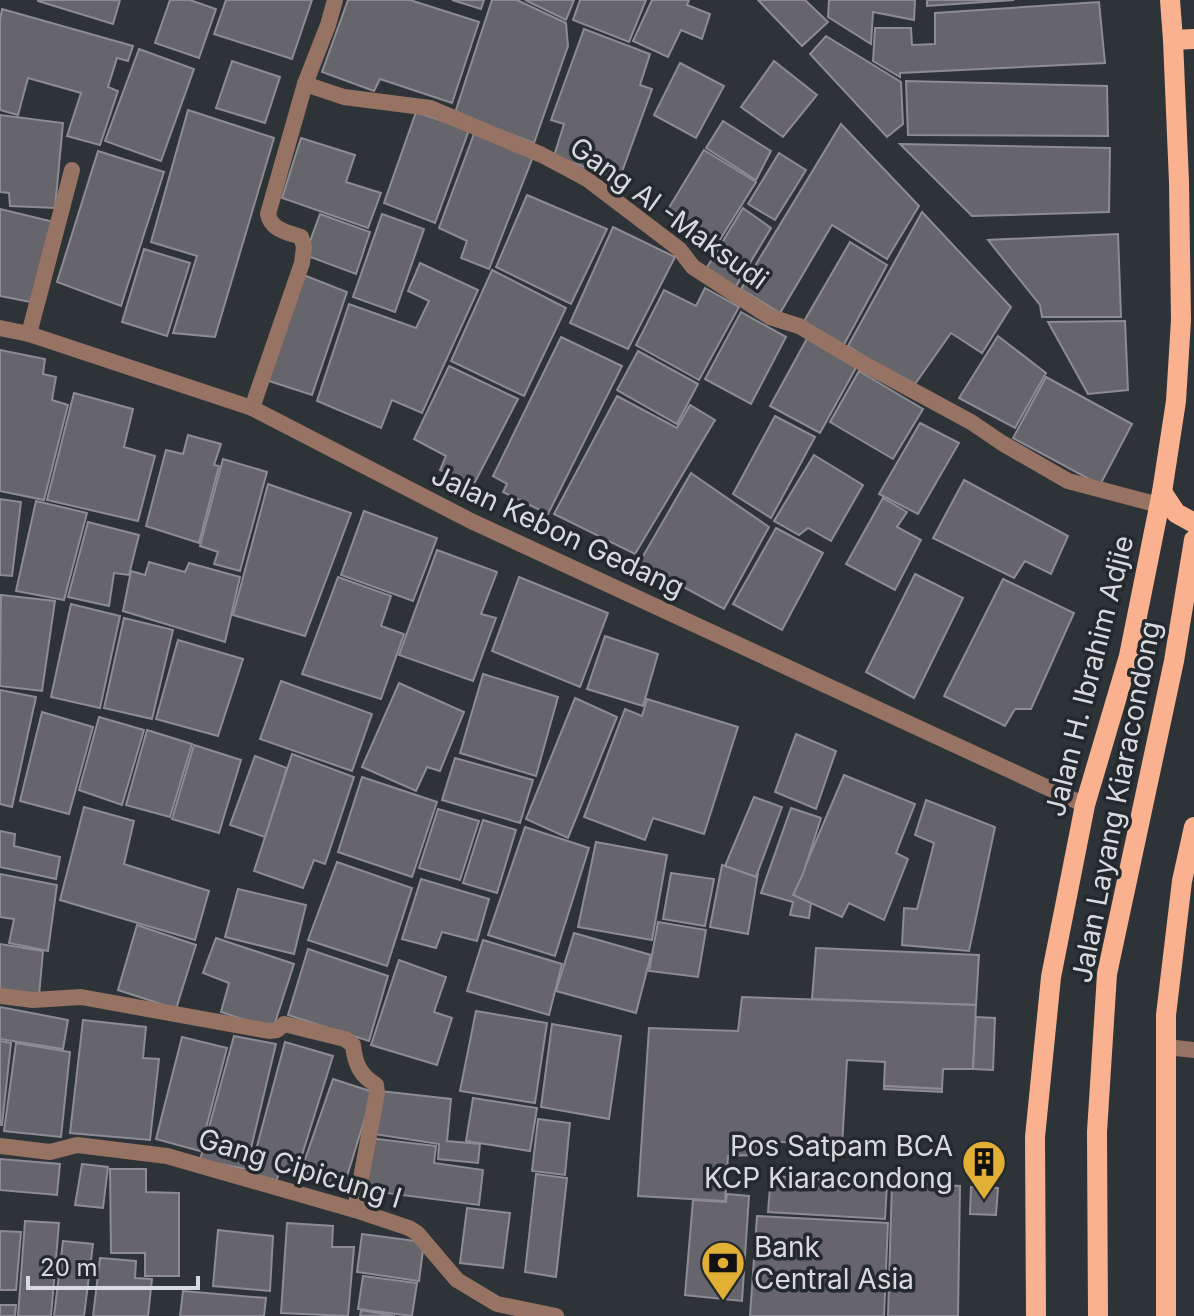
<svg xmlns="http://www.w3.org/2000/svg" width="1194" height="1316" font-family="Inter,sans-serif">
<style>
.building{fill:#67656c;stroke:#8d8b93;stroke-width:2}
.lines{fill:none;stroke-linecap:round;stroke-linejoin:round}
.lane{stroke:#967363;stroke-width:16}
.street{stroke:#967363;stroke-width:16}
.primary{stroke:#fab190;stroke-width:20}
.labels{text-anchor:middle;stroke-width:7;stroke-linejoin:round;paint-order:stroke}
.street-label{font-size:28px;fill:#d8dbde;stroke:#24292e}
.poi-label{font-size:28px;fill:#d8dbde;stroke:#24292e;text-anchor:end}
</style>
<rect width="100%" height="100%" fill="#2e3338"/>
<!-- building -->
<g class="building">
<path d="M38 0H120L113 24 38 1Z"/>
<path d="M170 0H190L216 9 199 58 155 43Z"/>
<path d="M226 0H312L292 59 214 34Z"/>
<path d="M348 0H410L479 22 452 103 380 79 374 91 322 72Z"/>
<path d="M452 0H484L481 9Z"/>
<path d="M492 0H517L566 23 568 46 534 143 455 113Z"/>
<path d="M525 0H574L566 20Z"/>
<path d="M580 0H646L629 42 573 20Z"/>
<path d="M652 0H689L687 5 710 14 702 39 681 30 668 57 633 41Z"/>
<path d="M758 0H805L828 22 802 46Z"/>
<path d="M829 0H915L914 20 873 12 871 44 828 17Z"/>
<path d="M927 0H1014L927 6Z"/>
<path d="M1099 2 1105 63 900 73V77L873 61 875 28H911L912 45 935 44V13Z"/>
<path d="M2 9 133 46 128 61 117 58 108 87 118 91 100 145 67 136 81 93 28 78 18 115 0 110V20Z"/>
<path d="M584 29 650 54 640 85 652 89 619 180 554 156 564 124 551 120Z"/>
<path d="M826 36 901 82 903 124 887 137 810 54Z"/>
<path d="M139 49 194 69 161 161 105 141Z"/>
<path d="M232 61 280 77 265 123 216 108Z"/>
<path d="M774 61 817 95 783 137 741 107Z"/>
<path d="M680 63 724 86 696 138 654 115Z"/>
<path d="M906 81 1107 86 1108 136 908 135Z"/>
<path d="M188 110 274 138 215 337 173 333 197 256 151 242Z"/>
<path d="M416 112 469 130 435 223 384 203Z"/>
<path d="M0 115 63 123 55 208 10 206 9 193 0 192Z"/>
<path d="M723 121 771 151 756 180 706 148Z"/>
<path d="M841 124 919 206 887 259 832 225 780 313 741 289Z"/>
<path d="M475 131 534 154 489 269 461 258 467 241 439 228Z"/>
<path d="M301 138 355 155 346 182 381 193 368 228 282 198Z"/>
<path d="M900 144 1110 148 1109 212 972 216Z"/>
<path d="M704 150 756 182 716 246 667 211Z"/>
<path d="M98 151 164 172 121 306 57 282Z"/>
<path d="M779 153 806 170 775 220 748 204Z"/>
<path d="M527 195 607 229 571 304 496 267Z"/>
<path d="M743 208 771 228 735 288 706 269Z"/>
<path d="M0 209 54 222 36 303 0 296Z"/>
<path d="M922 212 1011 307 982 353 951 333 913 387 848 346Z"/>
<path d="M320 214 370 232 356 274 305 255Z"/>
<path d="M382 214 424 229 395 312 353 297Z"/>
<path d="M613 227 675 257 628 349 570 323Z"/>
<path d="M1118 234 1121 317H1042L1040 305 988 240Z"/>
<path d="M850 242 887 265 842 348 803 323Z"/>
<path d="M144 249 190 263 167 336 122 322Z"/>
<path d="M420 263 478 290 422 413 392 400 381 428 317 401 349 304 416 328 429 301 408 291Z"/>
<path d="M492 270 566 308 524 396 451 361Z"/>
<path d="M301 274 347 292 312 395 263 379Z"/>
<path d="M705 288 739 307 699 380 636 345 664 290 696 306Z"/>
<path d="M741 312 786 337 751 404 705 379Z"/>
<path d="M1125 321 1128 390 1088 394 1048 322Z"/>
<path d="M809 335 858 364 820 433 770 406Z"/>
<path d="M998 336 1046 373 1015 428 959 398Z"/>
<path d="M561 337 622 366 548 514 503 492 507 484 493 476Z"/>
<path d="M0 350 45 359 43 374 56 377 52 400 68 405 44 500 0 491Z"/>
<path d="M638 351 698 384 677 424 617 390Z"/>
<path d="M449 366 518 399 473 486 440 470 446 456 414 439Z"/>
<path d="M859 371 923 409 893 459 830 422Z"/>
<path d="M1046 377 1132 424 1100 485 1013 438Z"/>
<path d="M74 393 133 409 124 447 155 456 138 521 47 500Z"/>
<path d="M617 396 677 428 690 405 715 420 635 554 554 514Z"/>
<path d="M775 416 815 437 771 518 733 494Z"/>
<path d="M920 423 959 443 918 514 879 494Z"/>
<path d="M188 435 221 444 214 465 219 466 199 543 146 526 166 450 183 454Z"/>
<path d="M814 455 863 485 831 541 808 528 799 535 774 521Z"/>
<path d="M223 459 267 472 240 571 214 564 218 552 200 546Z"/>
<path d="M691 473 769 527 724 609 639 563Z"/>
<path d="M964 480 1068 536 1051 574 1025 561 1014 578 933 538Z"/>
<path d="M268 484 351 513 305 636 233 615Z"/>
<path d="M883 498 907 512 897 527 921 540 895 590 846 564Z"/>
<path d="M0 499 21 502 12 576 0 575Z"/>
<path d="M36 501 87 513 64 600 16 591Z"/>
<path d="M364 511 437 538 413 601 341 575Z"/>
<path d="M88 522 139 535 129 575 114 573 109 606 68 597Z"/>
<path d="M776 528 823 553 782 630 733 604Z"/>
<path d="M437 550 497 572 481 614 496 618 473 681 399 655Z"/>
<path d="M149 562 185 572 189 563 240 577 225 642 123 611 131 571 145 575Z"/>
<path d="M915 574 963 598 914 698 866 672Z"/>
<path d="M338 577 391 596 381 626 404 634 381 699 302 674Z"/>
<path d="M519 577 608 613 580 687 492 651Z"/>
<path d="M1003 579 1074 613 1031 709H1015L1005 726 944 696Z"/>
<path d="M1 595 55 601 42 691 0 686Z"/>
<path d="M71 604 120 616 100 708 51 697Z"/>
<path d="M124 618 173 630 152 719 104 708Z"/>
<path d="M605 636 658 654 643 706 587 689Z"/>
<path d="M178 640 243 659 218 736 156 719Z"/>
<path d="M483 674 558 697 536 776 460 753Z"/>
<path d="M281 681 372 714 352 771 260 739Z"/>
<path d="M399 683 464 712 440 771 427 767 416 791 362 767Z"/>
<path d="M0 690 36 697 12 807 0 804Z"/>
<path d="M575 698 617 717 568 838 526 819Z"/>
<path d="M647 699 738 727 704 834 653 818 645 840 584 817 625 709 642 716Z"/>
<path d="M42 712 93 727 69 814 20 801Z"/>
<path d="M99 717 144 730 122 805 79 790Z"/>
<path d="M147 730 192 744 170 817 126 805Z"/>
<path d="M796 734 836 751 816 809 775 792Z"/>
<path d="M194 745 241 760 219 833 172 819Z"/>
<path d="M292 754 354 777 325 864 314 860 303 888 254 871Z"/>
<path d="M255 756 287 768 265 837 230 825Z"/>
<path d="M455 758 533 780 520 823 442 800Z"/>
<path d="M844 775 915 804 896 853 908 859 884 920 849 903 842 917 793 895Z"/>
<path d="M362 777 437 802 412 877 338 852Z"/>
<path d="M754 797 782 807 756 877 725 866Z"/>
<path d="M926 800 995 827 969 951 902 945 904 908 917 909 934 843 915 835Z"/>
<path d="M84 807 134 821 124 864 209 891 195 940 60 900Z"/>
<path d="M791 808 821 818 803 874 793 895 811 903 809 918 790 915 793 902 761 893Z"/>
<path d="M438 809 479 821 460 880 419 868Z"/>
<path d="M483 820 516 830 497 893 463 883Z"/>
<path d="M525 827 589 848 555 956 488 935Z"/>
<path d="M0 831 15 834 14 846 60 857 56 879 0 867Z"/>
<path d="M596 842 667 855 652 940 578 927Z"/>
<path d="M337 862 412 888 387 966 308 940Z"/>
<path d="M722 865 756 877 758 873 748 934 710 927Z"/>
<path d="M671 873 714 879 705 926 663 919Z"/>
<path d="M0 874 57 885 48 951 9 943 14 919 0 917Z"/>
<path d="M421 879 489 899 477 941 442 932 436 948 402 939Z"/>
<path d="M238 889 306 905 294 954 225 937Z"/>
<path d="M658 922 706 930 698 977 649 971Z"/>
<path d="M137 925 196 945 176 1009 118 990Z"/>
<path d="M574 933 651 955 636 1013 556 991Z"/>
<path d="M216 938 294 964 273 1029 221 1012 229 983 203 973Z"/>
<path d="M483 940 562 964 549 1015 467 991Z"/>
<path d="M0 944 43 951 39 996 0 991Z"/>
<path d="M816 948 979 955 976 1005 812 999Z"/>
<path d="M308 949 388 976 369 1041 288 1015Z"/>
<path d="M399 960 446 977 434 1012 452 1018 437 1065 371 1045Z"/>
<path d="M742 997 976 1005 973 1069H943L942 1089 884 1086 885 1062 847 1060 842 1146 765 1141 760 1150 753 1155 728 1156 725 1201 638 1196 649 1028 738 1031Z"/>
<path d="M0 1007 68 1020 63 1049 0 1039Z"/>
<path d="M476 1011 547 1023 535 1103 460 1091Z"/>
<path d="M976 1017 995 1018 993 1070 973 1069Z"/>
<path d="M83 1020 146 1027 143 1058 159 1059 150 1140 70 1133Z"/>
<path d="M552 1024 621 1036 609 1119 541 1107Z"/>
<path d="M234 1036 276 1044 246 1169 200 1160Z"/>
<path d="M182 1037 227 1048 200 1151 156 1139Z"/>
<path d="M0 1041 11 1043 2 1125H0Z"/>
<path d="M285 1042 333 1056 296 1174 280 1171 275 1184 249 1176Z"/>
<path d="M16 1043 70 1052 61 1137 4 1131Z"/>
<path d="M333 1079 373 1092 344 1186 301 1171Z"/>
<path d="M884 1086 942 1089V1092L884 1089Z"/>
<path d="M380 1091 451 1099 447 1141 480 1144 478 1163 438 1159 439 1144 374 1134Z"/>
<path d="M473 1098 537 1108 530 1151 466 1141Z"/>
<path d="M538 1119 570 1123 565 1175 532 1171Z"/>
<path d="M369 1138 436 1146 434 1163 483 1170 479 1205 363 1190Z"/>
<path d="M0 1159 60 1164 57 1195 0 1190Z"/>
<path d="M82 1164 108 1167 103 1208 75 1205Z"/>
<path d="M110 1169H146V1192L179 1193V1276H145V1253H111Z"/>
<path d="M536 1174 567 1178 556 1277 525 1272Z"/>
<path d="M771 1176 887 1184 885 1219 768 1212Z"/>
<path d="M892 1182 960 1186 958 1316H888Z"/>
<path d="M971 1187 998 1188 996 1215 970 1214Z"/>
<path d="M727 1194 749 1196 742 1301 685 1295 693 1200 726 1202Z"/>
<path d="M467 1208 510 1213 503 1268 460 1263Z"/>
<path d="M757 1216 888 1223 884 1316H750Z"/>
<path d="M25 1221 59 1223 51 1316H18Z"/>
<path d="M287 1223 333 1226 332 1247H354L348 1316 281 1313Z"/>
<path d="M218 1230 273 1236 270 1291 213 1286Z"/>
<path d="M0 1231 21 1232 16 1290H0Z"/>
<path d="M362 1234 424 1242 419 1281 357 1272Z"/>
<path d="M63 1241 93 1244 84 1316H54Z"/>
<path d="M100 1258 136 1261 135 1278 152 1279 148 1316H93Z"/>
<path d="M363 1276 417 1283 412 1316 358 1309Z"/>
<path d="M183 1291 266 1298 264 1316H180Z"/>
<path d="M0 1305H16L15 1316H0Z"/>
<path d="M361 1310 395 1316H360Z"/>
</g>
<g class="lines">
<!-- lane -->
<g class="lane">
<path d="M305 84 344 97 430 108 542 155 587 179 679 249 693 267 770 317 799 326 851 357 971 422 1002 443 1068 481 1159 505"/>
<path d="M29 334 72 170"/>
<path d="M252 408 302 263 304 247 301 237C287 232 271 230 268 214L305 84 328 25 335 0"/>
</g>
<!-- street -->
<g class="street">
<path d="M0 328 29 334 252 408 471 521 1085 805"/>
<path d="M0 996 33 1000 81 997 269 1031 277 1030 284 1024 345 1039 353 1045C355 1064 360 1075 376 1085L377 1093 355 1210"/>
<path d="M1166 1047 1194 1050"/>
<path d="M0 1146 50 1152 77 1145 167 1156 355 1210 409 1228 417 1233 457 1280 497 1304 556 1316"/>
</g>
<!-- primary -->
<g class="primary">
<path d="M1173 40 1194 39"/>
<path d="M1162 492 1176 513 1194 523"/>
<path d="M1036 1316 1035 1137 1051 977 1085 805 1129 656 1162 492 1176 401 1181 320 1179 182 1173 40 1170 0"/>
<path d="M1098 1316 1097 1132 1107 974 1174 661 1194 540"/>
<path d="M1166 1316V1015L1182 881 1194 827"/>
</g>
</g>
<!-- icons -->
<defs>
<g id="building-pin" transform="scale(2.3)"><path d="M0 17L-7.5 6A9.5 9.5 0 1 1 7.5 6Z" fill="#e1af34" stroke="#24292e"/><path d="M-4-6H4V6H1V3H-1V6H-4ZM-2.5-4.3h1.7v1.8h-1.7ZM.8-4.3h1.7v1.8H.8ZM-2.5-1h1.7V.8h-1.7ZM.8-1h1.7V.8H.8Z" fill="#111"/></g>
<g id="bank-pin" transform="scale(2.3)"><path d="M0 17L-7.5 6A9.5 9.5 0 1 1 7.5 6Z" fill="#e1af34" stroke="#24292e"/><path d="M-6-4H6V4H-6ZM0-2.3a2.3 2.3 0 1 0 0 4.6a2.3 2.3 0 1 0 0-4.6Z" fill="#111"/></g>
</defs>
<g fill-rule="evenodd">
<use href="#building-pin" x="984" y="1162"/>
<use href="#bank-pin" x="723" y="1263"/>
</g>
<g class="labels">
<!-- street labels -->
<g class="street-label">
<text transform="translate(669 213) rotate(36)" y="10">Gang Al -Maksudi</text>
<text transform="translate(558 531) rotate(25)" y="10">Jalan Kebon Gedang</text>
<text transform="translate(1089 676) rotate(-76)" y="10">Jalan H. Ibrahim Adjie</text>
<text transform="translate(1116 802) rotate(-79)" y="10">Jalan Layang Kiaracondong</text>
<text transform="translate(300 1168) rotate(17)" y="10">Gang Cipicung I</text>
</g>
<!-- poi labels -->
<g class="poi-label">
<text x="953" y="1156">Pos Satpam BCA<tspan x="953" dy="32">KCP Kiaracondong</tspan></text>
<text x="754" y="1257" text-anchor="start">Bank<tspan x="754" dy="32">Central Asia</tspan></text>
</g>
</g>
<!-- scale -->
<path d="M28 1276v12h170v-12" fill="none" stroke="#d8dbde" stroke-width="4"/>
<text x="40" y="1276" font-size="24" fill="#d8dbde" stroke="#24292e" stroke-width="6" paint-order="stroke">20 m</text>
</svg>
